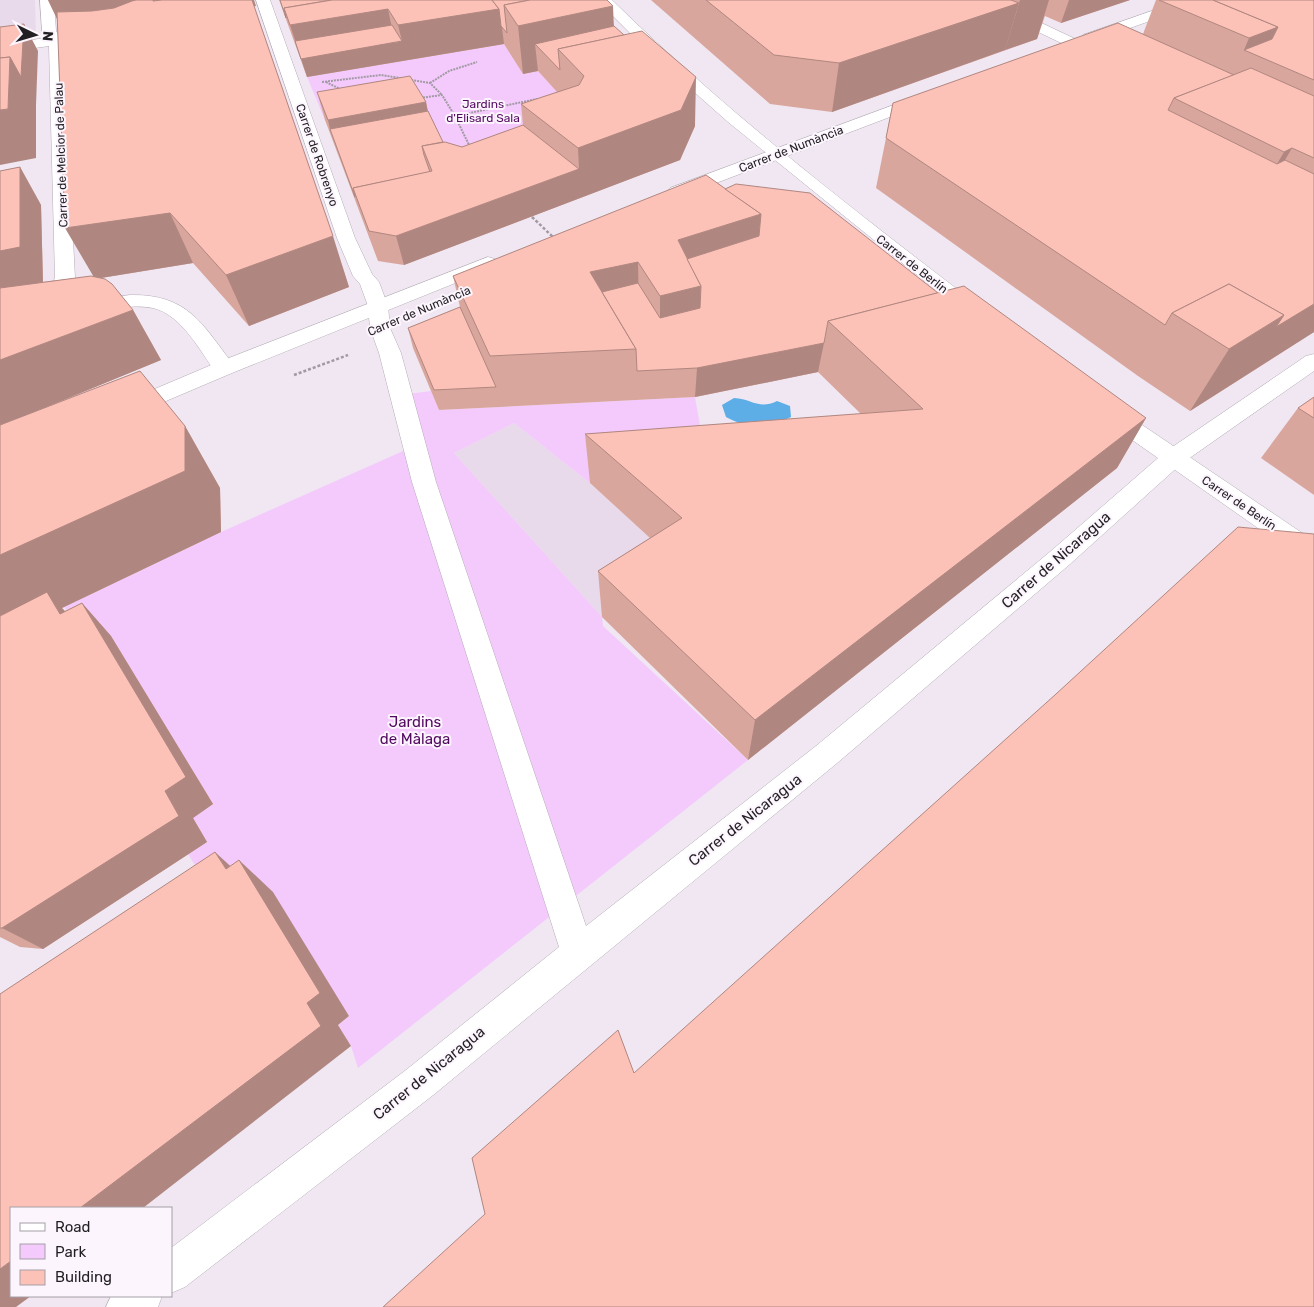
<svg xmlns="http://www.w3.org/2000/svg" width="1314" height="1307" font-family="Rubik,sans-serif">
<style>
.built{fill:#e8daeb}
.green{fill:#f4cafd}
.water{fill:#5dade7}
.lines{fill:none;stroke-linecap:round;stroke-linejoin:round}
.street-casing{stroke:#b4acb6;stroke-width:1}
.secondary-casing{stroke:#b4acb6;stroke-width:1}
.primary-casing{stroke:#b4acb6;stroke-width:1}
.path-far1{stroke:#a19aa2;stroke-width:2;stroke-dasharray:2 1;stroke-linecap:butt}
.path{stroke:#a19aa2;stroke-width:2.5;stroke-dasharray:3 2;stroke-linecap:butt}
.street{fill:#fff;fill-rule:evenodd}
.secondary{fill:#fff;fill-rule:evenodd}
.primary{fill:#fff;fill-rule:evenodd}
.wall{fill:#d9a69d}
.shaded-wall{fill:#b08780}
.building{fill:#fcc1b7;stroke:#b08780}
.labels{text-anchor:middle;stroke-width:4;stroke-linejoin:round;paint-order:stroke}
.far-park-label{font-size:12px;fill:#530a61;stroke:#fcf5fe}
.far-street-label{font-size:12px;fill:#221f23;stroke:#fcf5fe}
.street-label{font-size:15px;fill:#221f23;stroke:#fcf5fe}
.park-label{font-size:15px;fill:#530a61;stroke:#fcf5fe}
</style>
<rect width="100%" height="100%" fill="#f0e7f2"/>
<!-- built -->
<g class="built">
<path d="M0 0H35L36 39 0 45Z"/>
<path d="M514 423 590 483 681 566 602 617 454 453Z"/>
</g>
<!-- green -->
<g class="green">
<path d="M504 44 523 74 538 71 587 125 467 175 325 120 307 77Z"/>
<path d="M431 391 439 410 695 397 709 476 590 483 514 423 454 453 602 617 603 626 748 760 358 1068 351 1046 338 1025 349 1016 220 905 188 854 207 842 193 818 213 804 111 636 78 626 64 607 221 532 410 448 401 395Z"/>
</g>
<!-- water -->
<path class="water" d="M734 398C752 399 759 410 777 401L790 406 791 417C770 428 747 429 726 417L722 405Z"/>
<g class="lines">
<!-- street casing -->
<g class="street-casing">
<g id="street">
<path d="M40 0H54L56 31 59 36 95 31 100 32 102 35 100 38 63 44 75 278 67 295V310L64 314 57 316 50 314C42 303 50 289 55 278L49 46 0 53V45L45 38 42 31Z"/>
<path d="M256 0H270L355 238 372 274 379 282 388 306 390 328 401 353 436 482 586 926 816 746 1051 551 1165 452 1306 356 1314 354V371L1181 464 1069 565 836 764 432 1096 185 1287 171 1293V1248L406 1070 559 947 412 482 379 353 370 328 368 306 360 284 353 276 337 238Z"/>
<path d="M975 0H993L1105 53 1108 56 1105 59H1095L977 3Z"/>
<path d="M130 295C187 294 201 322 232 363L235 368 232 373 224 375 216 373C200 351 182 315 153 308 132 304 109 309 88 312L81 310 78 306 81 302Z"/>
<path d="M111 1296H162L158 1307H106Z"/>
</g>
</g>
<!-- secondary casing -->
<g class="secondary-casing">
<g id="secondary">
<path d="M597 0H612C726 112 856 212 983 309L986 313 983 317 976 319 969 317 728 122 649 52Z"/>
<path d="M1106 403 1114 406 1314 541V564L1305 561 1098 416 1095 411 1098 406Z"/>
</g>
</g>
<!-- primary casing -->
<g class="primary-casing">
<g id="primary">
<path d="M1183 0H1203L1201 3 1093 41H1083L1081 38 1083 35Z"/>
<path d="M926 93 932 95 934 98 932 101 682 196 676 197 670 196 667 192 670 188Z"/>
<path d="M488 257 495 259 498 263 495 267 232 373 133 415 125 418 117 415 114 410 117 405 216 363Z"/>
</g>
</g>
<!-- path-far1 -->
<g class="path-far1">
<path d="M322 82 381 75 430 83 442 95"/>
<path d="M326 82 340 89"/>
<path d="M430 83 449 71 477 62"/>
<path d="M420 98 442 95 455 116"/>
<path d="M470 147 455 116 537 99"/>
</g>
<!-- path -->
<g class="path">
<path d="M532 217 553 237"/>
<path d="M294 375 348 355"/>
</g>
<!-- street -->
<use href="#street" class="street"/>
<!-- secondary -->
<use href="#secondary" class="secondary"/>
<!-- primary -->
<use href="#primary" class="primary"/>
</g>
<!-- wall -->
<g class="wall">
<path d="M48 0 256 6H254L349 287 249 326 193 263 100 278 133 310 161 360 52 405 185 426 220 488 221 532 62 608 65 611 82 603 111 636 213 804 193 818 207 842 43 949 20 947 0 937V171L20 167 41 205 43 282 93 276 57 18Z"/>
<path d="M279 0H607L614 26 695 126 680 160 404 265 378 261 325 120 317 92 426 102 428 111 443 142 462 147 523 125 521 104 557 92 538 71 523 74 509 52 504 44 307 77Z"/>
<path d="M651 0H1130L1061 23 1045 16 1037 39 832 112 770 104Z"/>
<path d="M1156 0H1314V332L1190 411 1138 376 876 188 893 103 1143 34Z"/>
<path d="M725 189 938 293 1146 418 1117 468 748 760 602 617 598 571 650 538 590 483 585 434 861 414 818 372 695 397 439 410 413 348 408 328 460 307 453 276Z"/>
<path d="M1314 397V495L1261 458 1298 408Z"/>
</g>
<!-- shaded-wall -->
<g class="shaded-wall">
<path d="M48 0H254L256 6 65 36Z"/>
<path d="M1020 0H1049L1037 39 1005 50Z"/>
<path d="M1069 0H1130L1061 23Z"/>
<path d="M1019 3 1005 50 832 112 839 63Z"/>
<path d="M504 5 500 12 504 44 307 77 290 25 388 9 395 43 402 41 398 25Z"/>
<path d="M613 6 615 53 558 49 535 44 538 71 523 74 518 26Z"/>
<path d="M24 24 38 51 36 105V158L0 165V81Z"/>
<path d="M1278 27 1263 58 1244 50 1249 38Z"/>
<path d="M696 77 695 126 680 160 404 265 396 236 579 169 578 148Z"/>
<path d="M426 102 431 130 330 129 328 120Z"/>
<path d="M1292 148 1256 210 1248 214 1284 152Z"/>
<path d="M20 167 41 205 43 284 0 294V251Z"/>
<path d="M170 213 193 263 95 279 65 228Z"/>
<path d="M761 214 756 265 690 287 678 240Z"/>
<path d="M333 236 349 287 249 326 226 275Z"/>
<path d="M638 262 639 312 607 320 590 272Z"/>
<path d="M701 286 699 337 660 347V296Z"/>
<path d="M1314 304V332L1190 411 1229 349 1284 315Z"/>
<path d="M133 310 161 360 0 426V360Z"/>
<path d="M824 343 818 372 695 397 697 368Z"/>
<path d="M1146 418 1117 468 748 760 755 720Z"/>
<path d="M185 426 220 488 221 532 62 608 78 626 0 638V555Z"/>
<path d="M82 603 111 636 213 804 193 818 207 842 43 949 2 928 165 791Z"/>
<path d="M215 852 251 885 226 869Z"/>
<path d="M239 860 273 892 349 1016 338 1025 351 1046 143 1208H80L307 1003Z"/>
<path d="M11 1261V1296H31L16 1307H0V1269Z"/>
</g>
<!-- building -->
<g class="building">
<path d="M136 0H153V1L162 0H252L333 236 226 275 170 213 65 228 57 12 92 11 114 8 132 1Z"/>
<path d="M280 0H332L284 8 286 18Z"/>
<path d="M332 0H492L499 9 398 25 388 9 290 25 284 8Z"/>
<path d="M492 0H530L504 5 507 33 501 26 499 9Z"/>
<path d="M530 0H607L613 6 518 26 504 5Z"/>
<path d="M706 0H1011L1019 3 839 63 774 55Z"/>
<path d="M1159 0H1213L1278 27 1249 38Z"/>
<path d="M1213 0H1314V80L1244 50 1272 39 1278 27Z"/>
<path d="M1118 23 1234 75 1174 98 1168 110 1277 164 1285 160 1314 174V304L1276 327 1284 315 1229 284 1172 313 1165 325 886 138 893 103Z"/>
<path d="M24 24 21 77 10 57 0 58V27Z"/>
<path d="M392 25 402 41 301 59 295 41Z"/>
<path d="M614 26 624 35 558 49 560 70 535 44Z"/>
<path d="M642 31 696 77 681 110 578 148 521 104 579 85 584 76 558 49Z"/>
<path d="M10 57 8 109 0 110V58Z"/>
<path d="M1251 68 1314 96V158L1292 148 1284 152 1174 98Z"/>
<path d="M410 76 426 102 328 120 317 92Z"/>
<path d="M428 111 443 142 422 146 424 155 430 172 353 188 355 197 330 129Z"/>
<path d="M523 125 579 169 396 236 369 231 353 188 432 171 422 146 445 142 462 147Z"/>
<path d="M20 167V247L0 251V171Z"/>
<path d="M706 175 761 214 678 240 701 286 660 296 638 262 590 272 636 349 490 356 453 276Z"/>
<path d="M736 184 810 193 938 293 828 321 824 343 697 368 637 371 636 349 602 292 638 283 660 318 700 308 701 286 687 259 759 236 761 214 725 189Z"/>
<path d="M91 276 105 279 112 284 133 310 0 360V288Z"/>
<path d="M1229 284 1284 315 1229 349 1172 313Z"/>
<path d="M964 286 1146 418 755 720 598 571 682 518 585 434 923 409 828 321Z"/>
<path d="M460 307 496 387 434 390 408 328Z"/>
<path d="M140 371 185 426V471L0 555V425Z"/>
<path d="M1314 397V418L1298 408Z"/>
<path d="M1238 527 1314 534V1307H383L485 1214 472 1158 618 1030 634 1073 1056 694Z"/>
<path d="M47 592 60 614 82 603 186 777 165 791 179 816 2 928H0V616Z"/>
<path d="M215 852 226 869 239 860 320 993 307 1003 321 1026 80 1208H11V1261L0 1269V994Z"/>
</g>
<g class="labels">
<!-- far-park labels -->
<g class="far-park-label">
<text x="483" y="108">Jardins<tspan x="483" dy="14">d'Elisard Sala</tspan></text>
</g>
<!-- far-street labels -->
<g class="far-street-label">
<text transform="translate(791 149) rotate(-21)" y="4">Carrer de Numància</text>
<text transform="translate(61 155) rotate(-92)" y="4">Carrer de Melcior de Palau</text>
<text transform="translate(317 155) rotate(71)" y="4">Carrer de Robrenyo</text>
<text transform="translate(912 264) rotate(38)" y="4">Carrer de Berlín</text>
<text transform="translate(419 311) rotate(-23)" y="4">Carrer de Numància</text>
<text transform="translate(1239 503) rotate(34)" y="4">Carrer de Berlín</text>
</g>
<!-- street labels -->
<g class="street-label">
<text transform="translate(1056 560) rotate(-41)" y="5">Carrer de Nicaragua</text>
<text transform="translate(745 820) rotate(-38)" y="5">Carrer de Nicaragua</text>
<text transform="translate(429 1073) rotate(-39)" y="5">Carrer de Nicaragua</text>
</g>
<!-- park labels -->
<g class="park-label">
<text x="415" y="727">Jardins<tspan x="415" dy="17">de Màlaga</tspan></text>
</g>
</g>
<!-- legend -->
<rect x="10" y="1207" width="162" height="90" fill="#fcf5fe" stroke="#a59fa6"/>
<rect x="20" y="1223" width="25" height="8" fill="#ffffff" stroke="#a59fa6"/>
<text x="55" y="1232" font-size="15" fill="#221f23">Road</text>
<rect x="20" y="1244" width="25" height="15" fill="#f4cafd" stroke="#a59fa6"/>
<text x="55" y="1257" font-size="15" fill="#221f23">Park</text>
<rect x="20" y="1270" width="25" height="15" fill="#fcc1b7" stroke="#a59fa6"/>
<text x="55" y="1282" font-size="15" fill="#221f23">Building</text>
<!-- north arrow -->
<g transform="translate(35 35) rotate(95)" stroke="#fcf5fe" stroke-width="4" paint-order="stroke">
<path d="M0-4L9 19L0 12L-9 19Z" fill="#221f23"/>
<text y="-8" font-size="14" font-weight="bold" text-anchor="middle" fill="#221f23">N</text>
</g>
</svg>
